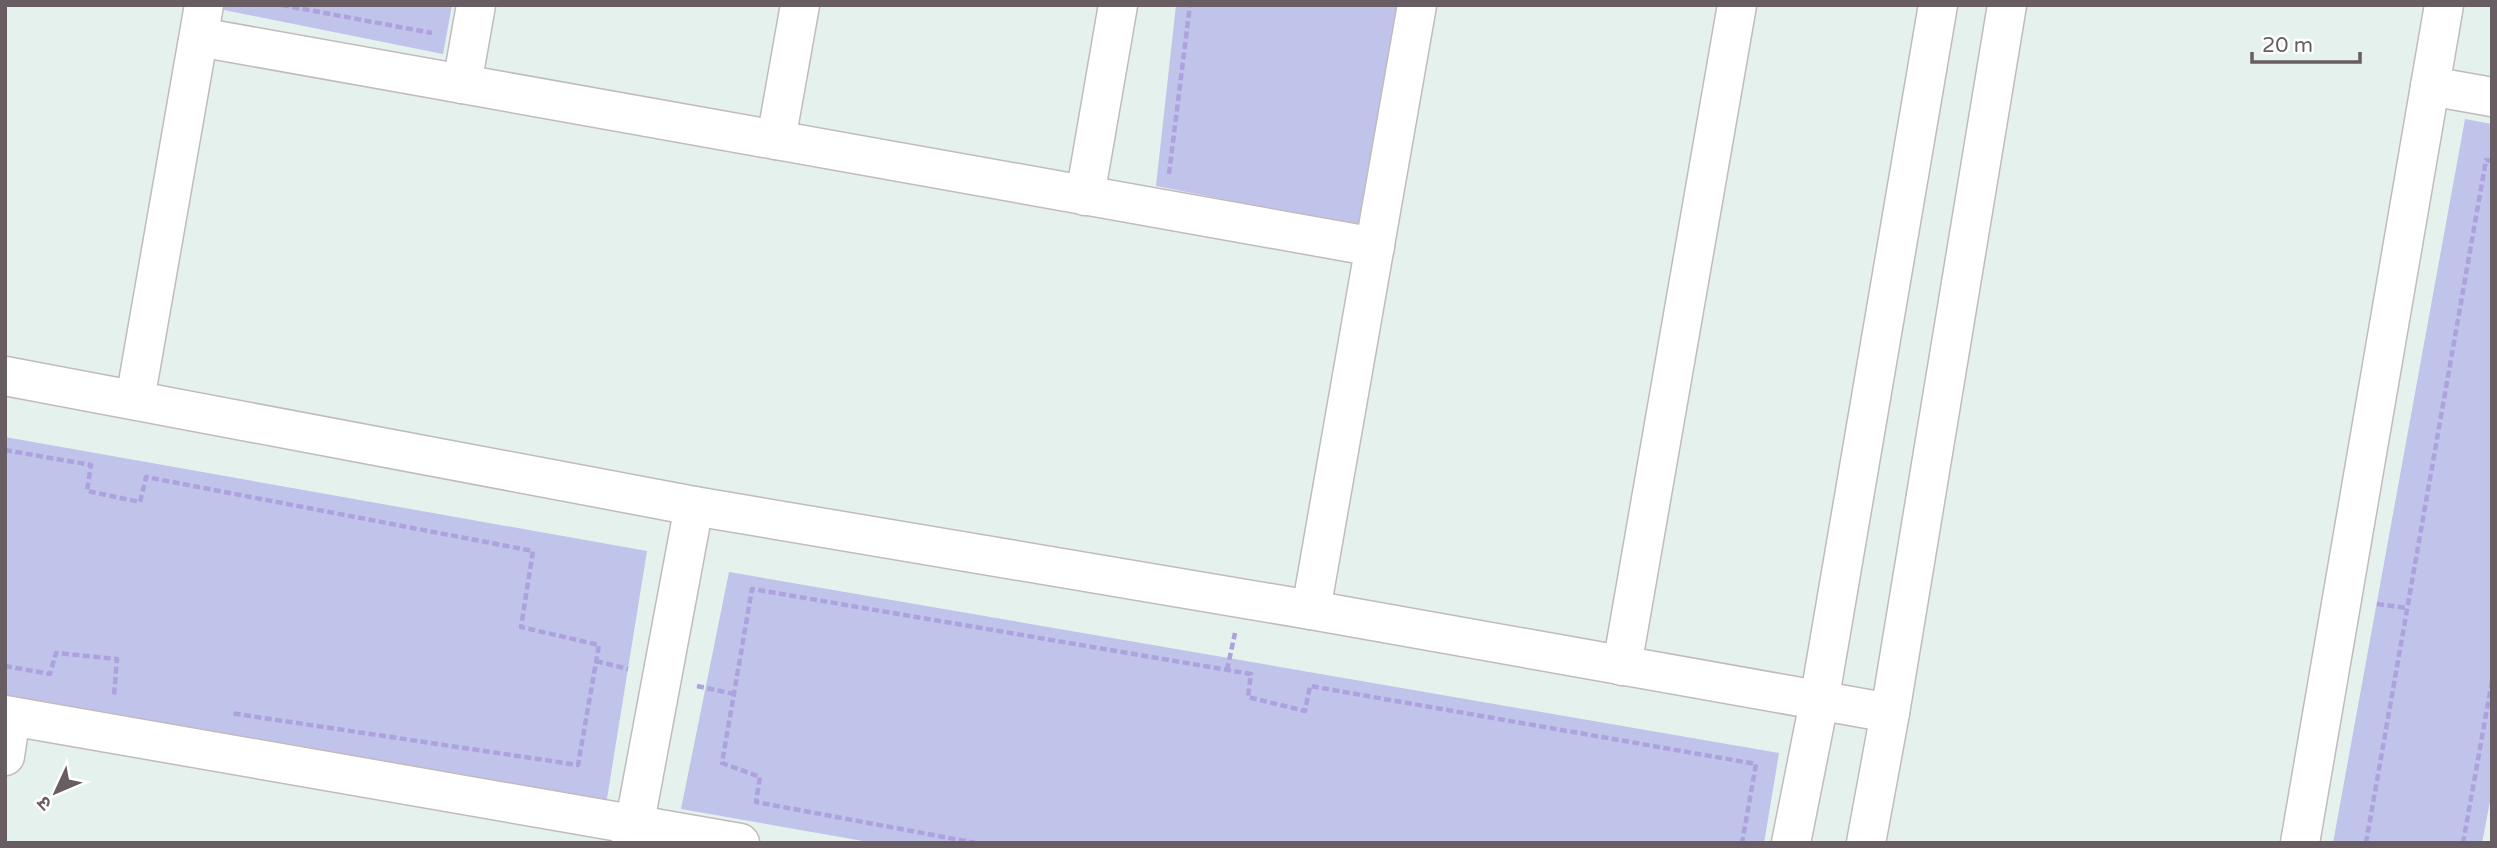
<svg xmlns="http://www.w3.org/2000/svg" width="2497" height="848" font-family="'Varela Round','Noto Sans Devanagari',sans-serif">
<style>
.green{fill:#c0c3ea}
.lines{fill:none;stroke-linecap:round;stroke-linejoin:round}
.minor-casing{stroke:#c2babe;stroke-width:41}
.path{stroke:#ada2de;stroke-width:4.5;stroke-dasharray:7 3.5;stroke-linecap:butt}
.minor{stroke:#fff;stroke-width:38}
</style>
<rect width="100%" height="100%" fill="#e5f1ed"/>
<!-- green -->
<g class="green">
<path d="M220 5H452L443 54 219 9Z"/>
<path d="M1176 5H1399L1359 226 1156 186Z"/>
<path d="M2465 119 2492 124V791L2482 843H2333Z"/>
<path d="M5 437 647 551 605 811 5 699Z"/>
<path d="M729 572 1779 753 1764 843H874L681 809Z"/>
</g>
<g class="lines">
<!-- minor casing -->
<g class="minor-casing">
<g id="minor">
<path d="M199 37 1375 247"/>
<path d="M462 84 476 5"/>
<path d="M2430 86 2492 97"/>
<path d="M776 140 800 5"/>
<path d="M1085 196 1118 5"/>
<path d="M5 376 694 506 1311 610 1890 713"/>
<path d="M135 400 204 5"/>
<path d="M1311 610 1417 5"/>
<path d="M1622 666 1737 5"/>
<path d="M5 715 740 843"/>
<path d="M5 756 11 716"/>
<path d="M631 843 694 506"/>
<path d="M1791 843 1819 702 1938 5"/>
<path d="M1866 843 1890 713 2007 5"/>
<path d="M2300 843 2444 5"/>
</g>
</g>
<!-- path -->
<g class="path">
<path d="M282 5 432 33"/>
<path d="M1169 174 1190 5"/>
<path d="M5 450 91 465 87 491 140 502 146 477 533 551 521 627 599 645 578 765 230 713"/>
<path d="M2377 604 2407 608"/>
<path d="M596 661 628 669"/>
<path d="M5 666 50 674 56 653 117 659 114 695"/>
<path d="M1227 670 1235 633"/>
<path d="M697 686 734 694"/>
<path d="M976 843 756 802 760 777 722 763 752 589 1251 674 1248 697 1305 711 1310 686 1756 764 1742 843"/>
<path d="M2366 843 2486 160 2492 161"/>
<path d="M2463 843 2492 681"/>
</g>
<!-- minor -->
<use href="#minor" class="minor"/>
</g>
<!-- border -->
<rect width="2497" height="848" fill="none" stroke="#675d62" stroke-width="14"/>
<!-- north arrow -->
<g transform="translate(56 792) rotate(226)" stroke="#ffffff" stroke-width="5" paint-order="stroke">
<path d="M0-5L12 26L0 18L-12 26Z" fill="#675d62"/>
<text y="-10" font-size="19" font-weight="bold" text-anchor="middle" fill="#675d62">उ</text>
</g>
<!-- scale -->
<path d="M2252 52v10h108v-10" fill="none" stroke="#675d62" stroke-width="3.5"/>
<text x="2262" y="52" font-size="21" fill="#675d62" stroke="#ffffff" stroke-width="5" paint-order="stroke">20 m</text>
</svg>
